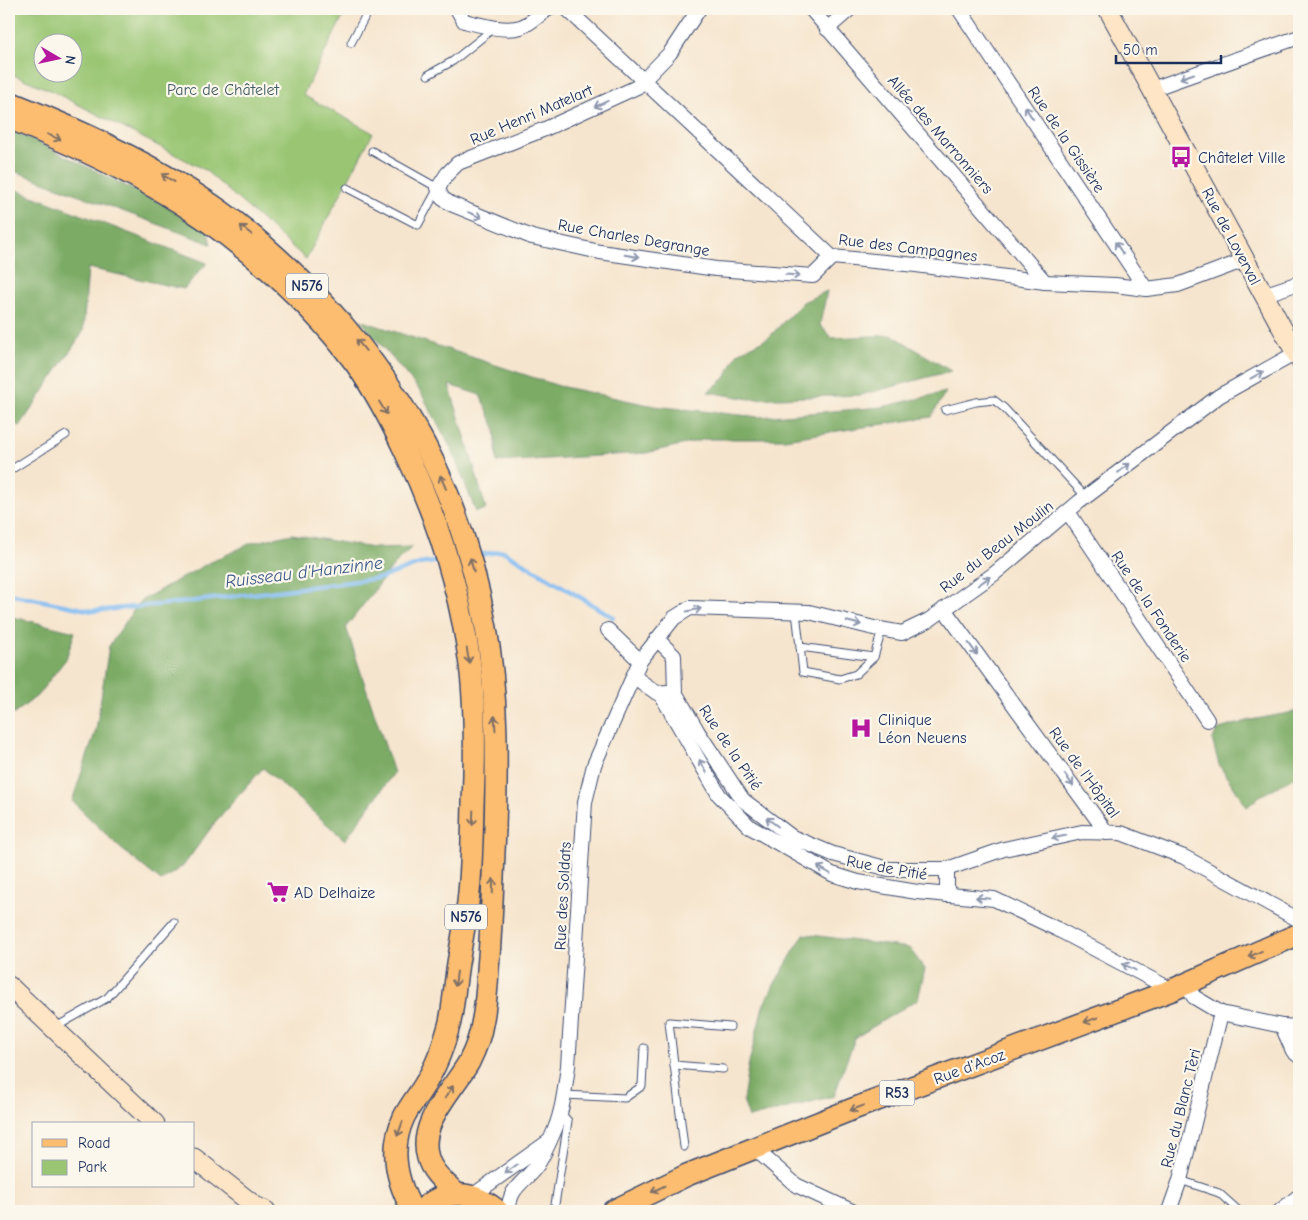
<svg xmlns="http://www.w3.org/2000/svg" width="1308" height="1220" font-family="'Comic Neue',sans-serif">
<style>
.green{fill:#9ac673;stroke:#5a7a68;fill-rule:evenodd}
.forest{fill:#7bab65;stroke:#4b6d62}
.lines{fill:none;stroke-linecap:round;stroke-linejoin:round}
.stream{stroke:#81bbf2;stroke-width:4.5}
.lane-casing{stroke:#3c4a6f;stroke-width:9}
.street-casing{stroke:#3c4a6f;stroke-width:16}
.secondary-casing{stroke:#3c4a6f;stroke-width:21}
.primary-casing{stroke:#3c4a6f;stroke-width:24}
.lane{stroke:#fff;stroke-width:7}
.street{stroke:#fff;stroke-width:14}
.secondary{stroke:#fee5c5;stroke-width:19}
.primary{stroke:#fcbd6f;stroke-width:21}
.oneway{stroke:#8d97ae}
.oneway2{stroke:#806f66}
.labels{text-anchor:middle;stroke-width:4.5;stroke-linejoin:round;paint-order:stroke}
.shield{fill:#fbf7ec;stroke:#5e6b89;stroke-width:1}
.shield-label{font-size:15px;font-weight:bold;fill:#1b2f5e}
.park-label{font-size:16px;fill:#415c64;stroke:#fbf7ec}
.street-label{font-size:16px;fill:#1b2f5e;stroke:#fbf7ec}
.poi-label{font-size:16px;fill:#1b2f5e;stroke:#fbf7ec;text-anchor:start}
.water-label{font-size:18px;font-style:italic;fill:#3a598a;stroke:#fbf7ec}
</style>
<rect width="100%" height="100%" fill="#fbf7ec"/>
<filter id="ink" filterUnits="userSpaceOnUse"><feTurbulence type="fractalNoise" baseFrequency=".02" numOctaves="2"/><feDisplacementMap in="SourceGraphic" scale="10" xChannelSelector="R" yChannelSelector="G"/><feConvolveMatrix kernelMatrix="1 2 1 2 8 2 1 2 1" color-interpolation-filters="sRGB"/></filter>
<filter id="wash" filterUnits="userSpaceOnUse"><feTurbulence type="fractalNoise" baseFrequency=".0096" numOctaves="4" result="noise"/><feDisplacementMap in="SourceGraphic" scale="20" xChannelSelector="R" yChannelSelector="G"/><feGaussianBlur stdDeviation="1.12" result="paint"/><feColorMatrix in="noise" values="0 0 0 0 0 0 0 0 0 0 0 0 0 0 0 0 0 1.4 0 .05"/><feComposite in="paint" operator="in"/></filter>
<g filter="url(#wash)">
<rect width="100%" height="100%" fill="#f6e5ce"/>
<!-- green -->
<path class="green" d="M9 9H347L303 95 373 133 306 259 205 170 52 91 9 73ZM42 42H72V72H42Z"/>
<!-- forest -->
<g class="forest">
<path d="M9 130 31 139 207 226 211 244 9 169Z"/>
<path d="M9 187 207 263 184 289 88 268 83 332 20 426 9 422Z"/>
<path d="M827 291 820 325 832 338 892 335 951 371 861 395 750 399 708 392 725 378 738 353 768 338 803 302Z"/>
<path d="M360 320 559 386 654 406 759 417 882 407 946 392 931 417 785 439H707L646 453 497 462 495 428 480 395 449 385 468 446 486 509 476 512 451 448 420 391Z"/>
<path d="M292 534 373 548 412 547 398 560 346 627 394 773 345 840 263 768 216 821 184 865 161 881 119 847 72 801 96 730 109 646 140 601 205 565 251 543Z"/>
<path d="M9 616 75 632 66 659 37 696 9 718Z"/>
<path d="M1299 711V775L1260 796 1247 807 1219 765 1212 739 1219 729 1251 720Z"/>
<path d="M804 934 909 948 925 969 918 999 855 1038 834 1096 749 1118 743 1100 748 1067 763 1006 775 983Z"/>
</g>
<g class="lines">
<!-- stream -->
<g class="stream">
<path d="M473 556 503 551 613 617"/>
<path d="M9 594 93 611 187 602 381 578 419 564 441 561"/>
</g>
</g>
</g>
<g filter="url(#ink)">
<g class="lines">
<!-- lane casing -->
<g class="lane-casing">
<g id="lane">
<path d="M351 43 369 9"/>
<path d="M428 75 453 61 494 28"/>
<path d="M347 188 418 225 438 188 372 151"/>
<path d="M945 410 976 402 994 400 1004 408 1086 497"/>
<path d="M9 471 66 435"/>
<path d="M796 612 803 672 840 679 856 674 874 657 882 630"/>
<path d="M800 647 874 657"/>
<path d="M54 1028 107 998 174 922"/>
<path d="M674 1065 723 1069"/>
<path d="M564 1095 625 1098 642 1086 644 1048"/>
<path d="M684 1147 669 1022 730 1027"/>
<path d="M1180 1180 1219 1193 1239 1211"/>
<path d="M554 1211 568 1121 561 1113"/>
</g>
</g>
<!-- street casing -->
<g class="street-casing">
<g id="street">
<path d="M457 9 464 21C480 25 505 32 521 27 531 23 539 15 548 9"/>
<path d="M567 9 832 257 916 265 1045 282 1115 285 1146 289 1178 285 1245 260"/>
<path d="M699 9 670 53 637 87 545 129 458 163 447 174 438 188 442 198 451 204 532 237 600 252 716 269 813 276 832 257"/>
<path d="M811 9 1045 282"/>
<path d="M959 9 1146 289"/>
<path d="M827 29 850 9"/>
<path d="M1152 89 1299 37"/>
<path d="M1263 295 1299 283"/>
<path d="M1068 512 1207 720"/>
<path d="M944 609 1107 833"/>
<path d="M608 630 640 661"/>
<path d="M657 639 674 656 675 692 698 732 743 800 792 837 833 854 889 869H947L1004 849 1082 832 1121 833 1184 857 1299 920"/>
<path d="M633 676 657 693 667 692"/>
<path d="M660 693 719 795 750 827 832 874 858 882 917 892 994 899 1057 929 1172 990"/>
<path d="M947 869V895"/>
<path d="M1186 985 1194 997 1221 1013 1282 1026 1293 1051 1299 1056"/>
<path d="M1282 1026 1299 1027"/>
<path d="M754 1148 796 1185 852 1211"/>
<path d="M472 1196 548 1142"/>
<path d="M509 1211C508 1187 526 1182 538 1164 544 1154 550 1141 555 1129 563 1109 565 1088 568 1066L585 802 594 765 640 661 674 618 690 608 809 612 874 628 902 633 929 620 994 574 1079 502 1219 396 1296 353"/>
<path d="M1169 1211 1180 1180 1221 1013"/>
<path d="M1280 1211 1299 1196"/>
</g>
</g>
<!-- secondary casing -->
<g class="secondary-casing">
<g id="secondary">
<path d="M1108 9 1299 359"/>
<path d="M9 986 155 1124"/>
<path d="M194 1158 255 1206 266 1211"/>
</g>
</g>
<!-- primary casing -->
<g class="primary-casing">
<g id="primary">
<path d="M9 102C80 130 149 162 212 205 247 229 279 258 309 288 405 386 462 493 486 628 498 695 497 762 495 829 493 872 492 915 489 957 487 979 487 1002 482 1024 480 1037 475 1050 469 1062 453 1090 417 1123 428 1158 432 1173 446 1183 456 1194"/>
<path d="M9 118C76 146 143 176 203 218 260 258 314 308 356 364 375 391 391 421 405 451 438 519 460 590 470 665 476 711 475 758 473 804 472 840 472 875 467 910 464 928 461 945 458 963 455 982 454 1002 450 1022 445 1041 439 1060 429 1077 422 1091 411 1103 404 1117 389 1149 396 1181 413 1211"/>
<path d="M421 1211C444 1187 474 1191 498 1211"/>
<path d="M613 1211 687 1175 853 1109 1172 990 1299 934"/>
</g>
</g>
<!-- lane -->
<use href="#lane" class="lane"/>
<!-- street -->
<use href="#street" class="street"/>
<!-- secondary -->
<use href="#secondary" class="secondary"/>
<!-- primary -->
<use href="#primary" class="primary"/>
</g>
<!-- one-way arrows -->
<defs><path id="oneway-shaft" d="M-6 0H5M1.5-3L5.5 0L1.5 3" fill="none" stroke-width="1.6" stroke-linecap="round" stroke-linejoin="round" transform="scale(1.25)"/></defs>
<g class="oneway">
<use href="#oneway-shaft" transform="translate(1187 76) rotate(161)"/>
<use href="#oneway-shaft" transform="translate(601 104) rotate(156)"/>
<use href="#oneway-shaft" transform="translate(1029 113) rotate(-124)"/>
<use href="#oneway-shaft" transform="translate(475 215) rotate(22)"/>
<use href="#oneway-shaft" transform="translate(1119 248) rotate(-124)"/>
<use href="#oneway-shaft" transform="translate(632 256) rotate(9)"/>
<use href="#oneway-shaft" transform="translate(793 275) rotate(4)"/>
<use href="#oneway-shaft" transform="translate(1257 375) rotate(-29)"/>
<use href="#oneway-shaft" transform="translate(1124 468) rotate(-38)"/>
<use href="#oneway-shaft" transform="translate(984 581) rotate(-35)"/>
<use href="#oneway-shaft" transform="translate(694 610) rotate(-11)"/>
<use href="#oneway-shaft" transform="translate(854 623) rotate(14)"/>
<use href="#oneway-shaft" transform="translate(973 649) rotate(54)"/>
<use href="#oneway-shaft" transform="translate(703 766) rotate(-120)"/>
<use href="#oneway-shaft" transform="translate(1069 780) rotate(54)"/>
<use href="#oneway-shaft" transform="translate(772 822) rotate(-143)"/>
<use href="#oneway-shaft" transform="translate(1059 837) rotate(168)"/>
<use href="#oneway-shaft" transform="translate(824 870) rotate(-150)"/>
<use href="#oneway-shaft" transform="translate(983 898) rotate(-175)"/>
<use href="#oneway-shaft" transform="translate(1129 967) rotate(-153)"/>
<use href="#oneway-shaft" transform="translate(511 1169) rotate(143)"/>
</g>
<g class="oneway2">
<use href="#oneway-shaft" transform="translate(54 137) rotate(23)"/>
<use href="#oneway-shaft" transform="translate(168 178) rotate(-149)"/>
<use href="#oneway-shaft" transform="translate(246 230) rotate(-141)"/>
<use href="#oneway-shaft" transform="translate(361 345) rotate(-129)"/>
<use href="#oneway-shaft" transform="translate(383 408) rotate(59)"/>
<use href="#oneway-shaft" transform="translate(443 482) rotate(-114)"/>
<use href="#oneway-shaft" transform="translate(472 565) rotate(-104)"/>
<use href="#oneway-shaft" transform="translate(468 656) rotate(81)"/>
<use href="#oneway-shaft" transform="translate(495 723) rotate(-93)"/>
<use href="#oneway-shaft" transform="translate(473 818) rotate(92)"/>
<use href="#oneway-shaft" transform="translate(493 886) rotate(-88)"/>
<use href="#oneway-shaft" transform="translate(1255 954) rotate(156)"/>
<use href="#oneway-shaft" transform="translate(456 979) rotate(97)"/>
<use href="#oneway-shaft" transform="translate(1091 1020) rotate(160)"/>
<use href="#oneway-shaft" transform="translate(449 1092) rotate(-56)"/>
<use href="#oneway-shaft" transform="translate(857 1108) rotate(159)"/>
<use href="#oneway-shaft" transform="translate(400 1129) rotate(110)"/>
<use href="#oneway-shaft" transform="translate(658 1189) rotate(154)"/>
</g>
</g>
<!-- icons -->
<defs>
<g id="bus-bare" transform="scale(1.725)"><path d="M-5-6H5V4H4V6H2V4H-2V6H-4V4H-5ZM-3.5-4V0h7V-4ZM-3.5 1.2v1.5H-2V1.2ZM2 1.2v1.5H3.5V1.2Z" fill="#b5179e" stroke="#fbf7ec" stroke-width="2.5" paint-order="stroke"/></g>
<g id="hospital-bare" transform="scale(1.725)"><path d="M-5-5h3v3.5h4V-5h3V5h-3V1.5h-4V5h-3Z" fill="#b5179e" stroke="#fbf7ec" stroke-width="2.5" paint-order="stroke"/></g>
<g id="supermarket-bare" transform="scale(1.725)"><path d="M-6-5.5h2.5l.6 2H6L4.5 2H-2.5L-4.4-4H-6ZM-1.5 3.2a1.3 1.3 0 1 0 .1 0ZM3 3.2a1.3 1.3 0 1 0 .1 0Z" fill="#b5179e" stroke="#fbf7ec" stroke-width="2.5" paint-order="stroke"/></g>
</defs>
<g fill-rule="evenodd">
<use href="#bus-bare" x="1181" y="157"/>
<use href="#hospital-bare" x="861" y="728"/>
<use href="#supermarket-bare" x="278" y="892"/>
</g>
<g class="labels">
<!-- shield labels -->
<g class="shield">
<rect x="286" y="273.5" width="42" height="25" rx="4"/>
<rect x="445" y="904.5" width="42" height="25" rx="4"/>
<rect x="879.5" y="1080.5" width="35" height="25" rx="4"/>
</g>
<g class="shield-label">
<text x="307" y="291">N576</text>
<text x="466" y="922">N576</text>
<text x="897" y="1098">R53</text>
</g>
<!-- park labels -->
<g class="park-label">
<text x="223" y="95">Parc de Châtelet</text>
</g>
<!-- street labels -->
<g class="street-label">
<text transform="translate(531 114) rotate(-23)" y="6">Rue Henri Matelart</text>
<text transform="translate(941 134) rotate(49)" y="6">Allée des Marronniers</text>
<text transform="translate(1067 139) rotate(56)" y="6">Rue de la Gissière</text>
<text transform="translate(1232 236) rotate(62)" y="6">Rue de Loverval</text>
<text transform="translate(634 237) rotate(10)" y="6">Rue Charles Degrange</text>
<text transform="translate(908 247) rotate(7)" y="6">Rue des Campagnes</text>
<text transform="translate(996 546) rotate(-38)" y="6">Rue du Beau Moulin</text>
<text transform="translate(1152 606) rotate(56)" y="6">Rue de la Fonderie</text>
<text transform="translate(731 747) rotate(56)" y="6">Rue de la Pitié</text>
<text transform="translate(1085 772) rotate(54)" y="6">Rue de l'Hôpital</text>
<text transform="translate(887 867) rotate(10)" y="6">Rue de Pitié</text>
<text transform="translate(562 896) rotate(-87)" y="6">Rue des Soldats</text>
<text transform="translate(969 1066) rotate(-20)" y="6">Rue d'Acoz</text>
<text transform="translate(1180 1108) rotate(-76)" y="6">Rue du Blanc Tèri</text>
</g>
<!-- poi labels -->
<g class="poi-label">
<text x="1198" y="163">Châtelet Ville</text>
<text x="878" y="725">Clinique<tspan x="878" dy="18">Léon Neuens</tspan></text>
<text x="294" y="898">AD Delhaize</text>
</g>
<!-- water labels -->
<g class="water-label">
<text transform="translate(304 572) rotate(-7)" y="6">Ruisseau d'Hanzinne</text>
</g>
</g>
<!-- margin -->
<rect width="1308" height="1220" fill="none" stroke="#fbf7ec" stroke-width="30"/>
<!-- legend -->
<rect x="32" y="1122" width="162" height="65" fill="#fbf7ec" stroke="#a1a7b3"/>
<rect x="42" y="1139" width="25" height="8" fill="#fcbd6f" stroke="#a1a7b3"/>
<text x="78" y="1148" font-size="15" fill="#1b2f5e">Road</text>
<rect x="42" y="1160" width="25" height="15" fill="#9ac673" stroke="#a1a7b3"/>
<text x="78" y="1172" font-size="15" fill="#1b2f5e">Park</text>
<!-- north arrow -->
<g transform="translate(58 58) rotate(99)"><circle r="24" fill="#fbf7ec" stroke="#a1a7b3"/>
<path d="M0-4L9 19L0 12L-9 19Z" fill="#b5179e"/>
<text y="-8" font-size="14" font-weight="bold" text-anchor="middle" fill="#1b2f5e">N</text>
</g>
<!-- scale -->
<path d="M1116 55v8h105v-8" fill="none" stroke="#1b2f5e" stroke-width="2.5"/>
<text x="1123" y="55" font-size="15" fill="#1b2f5e" stroke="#fbf7ec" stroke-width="4" paint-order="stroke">50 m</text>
</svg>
